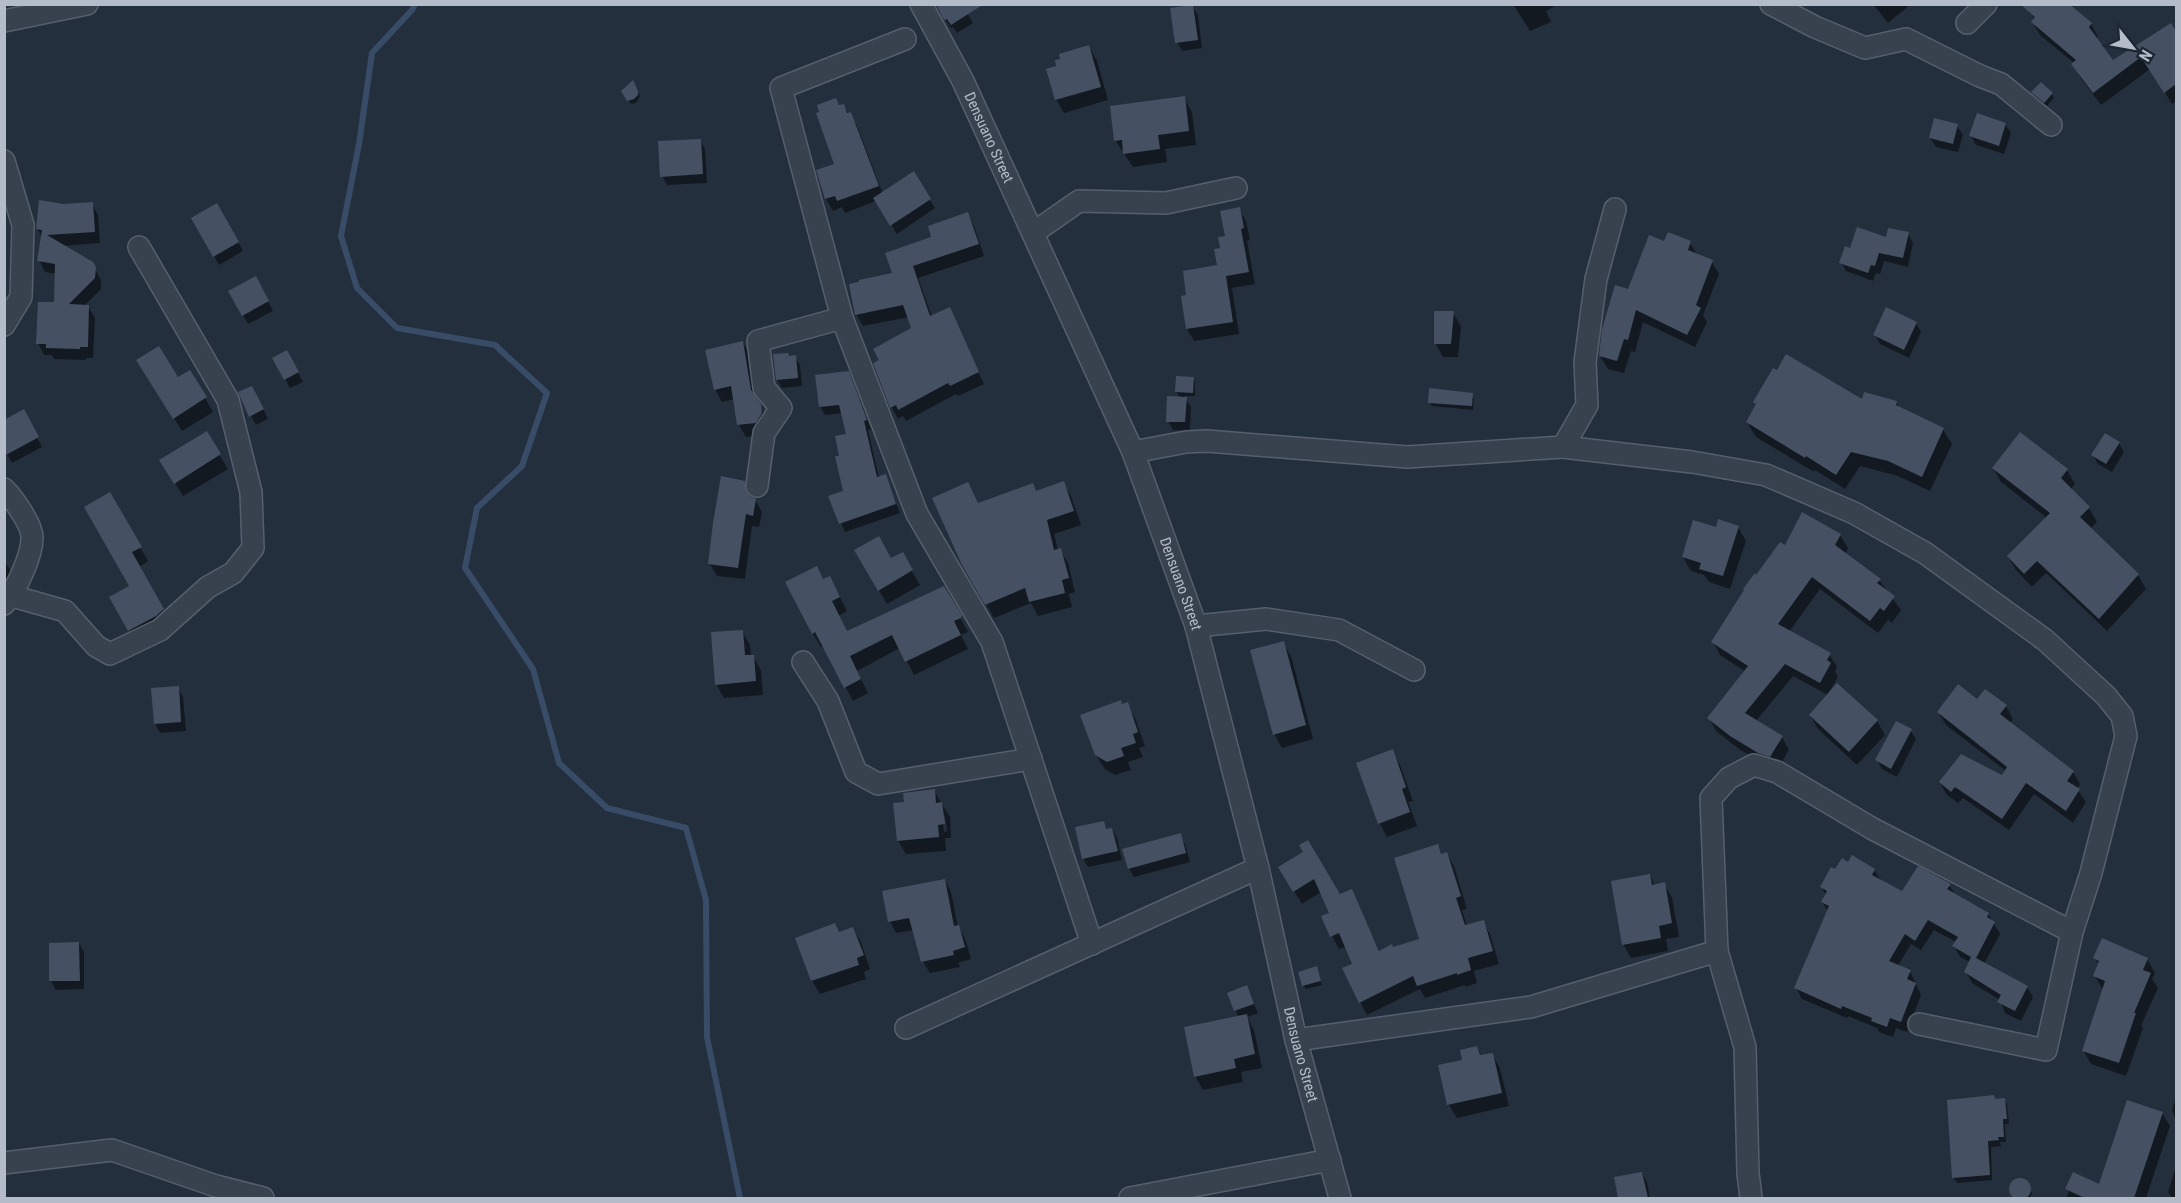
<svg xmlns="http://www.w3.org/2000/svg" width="2181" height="1203" font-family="'Roboto Condensed',sans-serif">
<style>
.shadow{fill:#0007;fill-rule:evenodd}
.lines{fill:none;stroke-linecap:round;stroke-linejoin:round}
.stream{stroke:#394c67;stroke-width:6}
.building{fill:#455162}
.street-casing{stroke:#565f6c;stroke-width:24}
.street{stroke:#38414e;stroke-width:21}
.labels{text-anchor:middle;stroke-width:6;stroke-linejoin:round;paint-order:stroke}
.street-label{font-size:15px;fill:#b4bcc9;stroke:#1d2633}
</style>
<rect width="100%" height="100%" fill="#242f3e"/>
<!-- shadow -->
<g class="shadow">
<path d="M936 4H962L973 23 957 33 953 27 951 28Z"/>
<path d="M1513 4H1559L1546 11 1551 22 1530 31Z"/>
<path d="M1873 4H1911L1888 23Z"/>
<path d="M1192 6 1198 15 1202 48 1182 51 1177 42Z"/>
<path d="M2031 12 2091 24 2098 37 2096 39 2113 62 2171 25 2176 34V101L2172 104 2150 69 2101 105 2080 77 2074 63 2040 35 2033 23 2035 20Z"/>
<path d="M1089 47 1097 61 1108 100 1064 113 1056 99 1058 67Z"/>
<path d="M632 82 640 96 636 103 631 104 623 91Z"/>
<path d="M2033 93 2052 94 2054 98 2047 106Z"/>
<path d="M1184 98 1192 112 1196 145 1165 149 1167 162 1133 167 1115 140Z"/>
<path d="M843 105 857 126 883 194 913 174 935 208 897 234 876 201 845 213 842 207 833 211 826 199 818 171 836 165 839 107Z"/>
<path d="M2005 124 2011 133 2004 154 1976 145 1971 136Z"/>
<path d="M1957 126 1963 135 1958 152 1936 147 1930 138Z"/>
<path d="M700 140 705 149 707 183 667 185 662 176Z"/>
<path d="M92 204 98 215 100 243 62 246 92 264 101 280V289L84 306H88L95 318 93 358H86V360L54 359 52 355H44L38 343 56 303 57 274 45 272 39 260 42 237 37 228 63 206Z"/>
<path d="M217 205 243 251 219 265 193 219Z"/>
<path d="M1239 209 1246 221 1250 240 1247 241 1255 284 1232 288 1239 334 1194 341 1187 329 1188 296 1218 266 1222 249Z"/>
<path d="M968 214 974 226 984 256 918 278 932 317 949 309 984 384 958 396 956 394 906 421 903 416 898 419 892 408 875 364 881 361 913 329 909 317 863 326 856 314 933 238Z"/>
<path d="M1908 234 1913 243 1908 267 1884 261 1880 274 1876 273 1873 281 1846 271 1841 262 1851 250Z"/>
<path d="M1665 243H1690L1698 256 1712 262 1719 274 1703 315 1707 322 1695 347 1643 322 1635 352 1631 351 1624 373 1608 369 1600 356 1629 290Z"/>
<path d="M255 278 273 311 248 324 230 291Z"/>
<path d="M1453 313 1461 326 1458 357H1443L1435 343Z"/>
<path d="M1916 323 1921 332 1909 358 1880 344 1875 335Z"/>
<path d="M743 343 750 355 757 401 767 418 763 435 746 437 739 425 735 399 722 402 715 389Z"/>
<path d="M287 352 303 382 290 388 274 359Z"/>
<path d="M789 357H795L800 365 802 386 782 388 777 380Z"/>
<path d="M848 373 871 429 868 430 879 478 885 476 900 513 845 532 830 497 845 491 841 457 848 435 843 413 825 415 820 406Z"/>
<path d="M146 374 178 379 205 398 213 412 182 431Z"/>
<path d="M1193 378 1195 382V396H1184L1191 407 1190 431 1173 430 1168 421 1180 398 1176 391Z"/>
<path d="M1472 395 1474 399 1473 410 1432 406 1430 403Z"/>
<path d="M257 396 268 419 256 425 251 416Z"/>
<path d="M1863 401 1896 402 1900 409 1943 429 1952 444 1930 491 1898 476 1860 466 1845 489 1815 470 1814 472 1756 437 1747 422 1757 406 1755 402Z"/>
<path d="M23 411 42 447 12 463 4 449Z"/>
<path d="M206 433 228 469 183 496 161 460Z"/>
<path d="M2119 443 2124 452 2112 472 2098 464 2093 455Z"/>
<path d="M1993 468 2067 470 2075 484 2071 489 2089 508 2097 522 2090 529 2138 575 2146 589 2107 631 2046 573 2032 587 2016 570 2008 557 2047 518 2001 482Z"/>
<path d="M744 482 751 494V498L755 500 762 512 759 527 752 526 745 579 717 576 710 564Z"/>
<path d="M1063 483 1071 496 1081 525 1054 534 1058 550H1060L1068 563 1075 592 1069 594 1072 607 1038 616 1031 603 994 618 963 564 979 505 1036 492Z"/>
<path d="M109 494 148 561 139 567 171 624 137 644 111 598 131 587Z"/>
<path d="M1738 527 1746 541 1730 589 1709 582 1704 575 1691 571 1683 557 1716 529Z"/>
<path d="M1840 535 1848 548 1845 554 1879 580 1901 610 1892 623 1888 620 1878 633 1820 589 1789 632 1829 654 1837 667 1835 671 1838 677 1829 692 1837 685 1877 721 1885 735 1857 765 1818 729 1810 715 1828 695 1793 676 1756 721 1782 737 1789 750 1778 769 1767 766 1739 749 1716 731 1709 718 1746 672 1720 655 1713 642 1757 577 1785 547Z"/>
<path d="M856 551 891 560 902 554 920 585 887 604Z"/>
<path d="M4 560 12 573 4 582Z"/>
<path d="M823 581 837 591 847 611 839 616 847 633 951 601 968 632 961 635 968 649 914 675 900 648 857 671 868 693 853 701 824 646 821 647 813 634 787 583Z"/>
<path d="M742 631 750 645 751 656H753L761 670 763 695 724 698 716 684Z"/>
<path d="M1283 643 1291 656 1313 739 1282 748 1274 734Z"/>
<path d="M178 688 183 697 186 731 160 733 155 724 153 690Z"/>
<path d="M1978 701 2006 706 2013 719 2010 723 2073 772 2080 784 2077 789 2086 802 2073 823 2034 794 2009 830 1963 798 1958 803 1947 795 1940 783 2002 777 2006 771 1946 725 1938 712Z"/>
<path d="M1127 704 1135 718 1145 746 1139 748 1143 757 1128 762 1131 770 1115 775 1105 769 1096 755 1122 706Z"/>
<path d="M1910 730 1916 739 1897 777 1882 769 1877 760Z"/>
<path d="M1392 751 1400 765 1413 801 1408 802 1417 826 1387 837 1380 824 1358 764Z"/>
<path d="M934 791 950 817 951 838H945L946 851 906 854 898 841 905 804ZM942 812 945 816 947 831 944 832Z"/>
<path d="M1103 823 1107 830 1112 829 1117 838 1122 860 1088 867 1083 858Z"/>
<path d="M1180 835 1185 844 1190 862 1134 877 1129 869Z"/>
<path d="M1437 846 1442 855 1447 854 1454 866 1467 909 1462 910 1467 926 1483 922 1490 934 1499 964 1474 971 1477 983 1466 987 1465 985 1425 998 1420 989 1367 1015 1360 1002 1353 965 1346 947 1339 949 1332 936 1331 913 1321 892 1302 904 1280 868 1305 853 1339 896 1352 891 1380 952 1420 940Z"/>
<path d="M1849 864 1874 870 1881 881 1903 893 1949 885 1956 896 1988 914 2000 934 1984 964 2027 987 2033 997 2021 1021 2005 1013 2000 1000 1972 983 1966 972 1970 962 1960 957 1954 946 1956 942 1934 930 1921 950 1911 944 1898 966 1910 971 1921 995 1907 1032 1896 1028 1893 1037 1879 1032 1877 1028 1848 1016 1847 1018 1802 999 1796 988 1828 911 1822 902 1826 895 1821 887 1835 871Z"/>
<path d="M1650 875 1655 886 1664 884 1672 898 1679 937 1666 939 1668 951 1631 958 1623 944Z"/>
<path d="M945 880 951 892 958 927 965 938 971 959 958 963 960 967 930 973 923 962 914 930 896 933 890 921Z"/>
<path d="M853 929 861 942 870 969 864 972 866 979 820 994 812 981 797 939 840 934Z"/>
<path d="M79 943 84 952V989L56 990 51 981 50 944Z"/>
<path d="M2095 958 2147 959 2155 973 2152 979 2158 988 2141 1026 2143 1028 2126 1076 2091 1064 2083 1050 2103 990 2095 976 2099 965Z"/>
<path d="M1318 972 1322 985 1306 989 1303 985Z"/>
<path d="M1246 987 1258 1013 1247 1017 1254 1030 1262 1068 1241 1072 1243 1082 1203 1090 1195 1076 1239 1018 1229 994Z"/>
<path d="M1477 1047 1482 1057 1492 1054 1500 1068 1509 1106 1457 1118 1449 1105 1440 1066 1464 1061Z"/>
<path d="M2176 1095V1120L2172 1111Z"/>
<path d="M2004 1099 2007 1105 2009 1124H2005L2006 1142H2000L2001 1146 1991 1147 1992 1180 1957 1183 1953 1177 1995 1100Z"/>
<path d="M2162 1113 2170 1126 2146 1198H2066L2069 1192 2067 1189 2100 1186Z"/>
<path d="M2176 1166V1198H2172L2168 1192Z"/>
<path d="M1642 1173 1647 1182 1650 1198H1620L1616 1179Z"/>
<path d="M2018 1180 2026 1183 2032 1193 2030 1198H2014L2010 1186Z"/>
</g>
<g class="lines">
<!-- stream -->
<path class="stream" d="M415 4 412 10 372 53 359 144 341 236 357 288 397 328 495 345 547 393 522 466 477 508 465 568 533 669 559 763 607 808 686 828 706 900 707 1037 740 1198"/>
</g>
<!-- building -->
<g class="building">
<path d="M936 4H984L951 25 947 19 944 20Z"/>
<path d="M2020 4H2069L2092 23 2089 27 2113 60 2171 23 2176 31V84L2164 93 2141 57 2093 93 2071 64 2076 60 2031 22 2035 17Z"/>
<path d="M1193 5 1198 40 1175 43 1170 8Z"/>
<path d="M1089 45 1101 87 1055 100 1046 69 1056 66 1055 60 1060 59 1059 54Z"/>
<path d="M633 80 638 91V95L634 99 627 101 621 91Z"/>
<path d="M2041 82 2053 93 2044 103 2031 92Z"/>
<path d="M1185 96 1189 131 1158 135 1160 149 1123 154 1122 140 1114 141 1110 106Z"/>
<path d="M836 98 839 105 844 104 847 113 851 112 879 186 837 201 835 196 825 199 816 170 834 164 816 113 819 112 817 105Z"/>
<path d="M1977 113 2006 123 1999 146 1969 136Z"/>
<path d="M1934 118 1958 124 1953 144 1929 138Z"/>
<path d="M701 139 703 174 660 177 658 141Z"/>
<path d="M914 171 931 199 890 226 873 198Z"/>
<path d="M39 200 63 204 93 202 95 232 47 235 93 262 96 267 95 278 69 304 89 305 88 347H80V349L46 348V344H36L38 302H54L55 264 37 261 42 230 36 229Z"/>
<path d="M217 203 239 242 213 257 191 218Z"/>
<path d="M1240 207 1244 228 1241 229 1249 272 1226 276 1233 322 1186 329 1181 296 1186 295 1183 271 1217 265 1214 249 1220 248 1218 237 1225 236 1220 211Z"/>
<path d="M968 212 979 244 913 266 930 316 950 307 979 372 950 386 948 383 898 410 896 405 890 408 873 363 879 360 873 349 911 328 903 305 855 315 849 284 859 282V280L892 273 885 253 931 237 928 226Z"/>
<path d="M1857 227 1886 237 1888 228 1909 232 1903 258 1879 253 1875 266 1871 265 1868 273 1839 263 1845 246 1850 248Z"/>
<path d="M1668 232 1691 241 1688 250 1713 260 1696 305 1701 308 1687 335 1636 310 1628 340 1624 339 1617 361 1599 356 1602 329 1615 285 1628 289 1649 235 1664 241Z"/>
<path d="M256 276 269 301 242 316 228 291Z"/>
<path d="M1886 307 1917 322 1904 350 1873 335Z"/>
<path d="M1434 311H1454L1451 344H1434Z"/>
<path d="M743 341 751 390 761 404 762 413 756 423 737 425 731 386 714 390 705 350Z"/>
<path d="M159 346 178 377 190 370 207 397 173 419 136 360Z"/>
<path d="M287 350 299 372 284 380 272 358Z"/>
<path d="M788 353 789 356 796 355 798 378 776 380 773 354Z"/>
<path d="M1786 354 1862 399 1864 392 1897 401 1896 405 1944 428 1922 477 1888 461 1851 452 1836 475 1806 456 1805 458 1746 422 1756 404 1753 402 1773 368 1777 370Z"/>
<path d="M849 371 867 420 864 421 877 477 886 474 896 504 839 524 828 496 843 491 835 456H839L835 436 846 434 839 405 819 407 815 375Z"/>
<path d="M1176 376 1194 377 1193 393 1175 392Z"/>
<path d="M252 386 264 409 249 417 238 392Z"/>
<path d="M1429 388 1473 393 1472 406 1428 403Z"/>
<path d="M1167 396 1187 397 1185 422H1166Z"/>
<path d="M24 409 39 437 4 456V420Z"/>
<path d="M207 431 221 454 174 484 159 460Z"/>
<path d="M2020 432 2068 469 2061 478 2090 507 2080 517 2139 574 2099 619 2037 561 2024 574 2007 556 2050 513 1992 468Z"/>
<path d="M2105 433 2120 442 2106 464 2091 455Z"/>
<path d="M721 476 745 481 746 491 750 496 756 499 753 516 746 514 738 568 708 564 713 523Z"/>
<path d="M1064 481 1074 511 1047 520 1054 550 1061 548 1069 578 1062 580 1065 593 1029 602 1025 588 985 605 962 565 932 498 968 482 978 503 1033 483 1036 491Z"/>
<path d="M110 492 142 547 132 552 164 609 156 616 128 631 109 597 129 586 84 507Z"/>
<path d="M1802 512 1841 534 1835 545 1881 579 1877 583 1895 596 1884 611 1880 608 1870 621 1812 577 1778 624 1831 653 1827 660 1831 663 1820 683 1785 664 1745 713 1783 736 1770 757 1758 753 1730 736 1707 718 1748 666 1711 642 1744 590 1743 589 1755 573 1756 575 1780 542 1785 545Z"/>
<path d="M1718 519 1739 526 1723 576 1699 569 1701 563 1682 557 1693 520 1716 527Z"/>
<path d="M879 536 891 558 903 552 913 570 878 591 854 550Z"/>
<path d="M817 566 823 579 830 576 840 597 832 601 847 631 944 586 962 615 961 618 954 621 961 635 905 662 892 635 850 656 861 679 844 688 815 632 812 634 785 582Z"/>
<path d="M743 630 745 655H754L756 681 715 685 711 632Z"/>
<path d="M1284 641 1306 725 1273 735 1250 650Z"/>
<path d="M1837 683 1878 720 1849 752 1809 715Z"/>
<path d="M1958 684 1977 699 1985 689 2007 705 2000 714 2074 771 2067 781 2080 789 2066 811 2026 783 2002 819 1955 787 1951 792 1939 782 1961 754 2002 775 2007 767 1937 712Z"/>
<path d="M179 686 181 722 154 724 151 688Z"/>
<path d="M1121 700 1122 704 1128 702 1138 732 1133 734 1136 743 1121 748 1124 756 1107 762 1095 755 1080 715Z"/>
<path d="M1896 721 1912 729 1891 769 1875 760Z"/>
<path d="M1393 749 1406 787 1402 789 1410 812 1378 824 1356 763Z"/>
<path d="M935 789 936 803 942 802 945 824 938 825 939 837 897 841 893 803 904 802 903 793Z"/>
<path d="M1104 821 1106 829 1112 828 1118 851 1082 859 1075 827Z"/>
<path d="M1181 833 1186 853 1128 869 1122 849Z"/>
<path d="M1308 840 1340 894 1352 889 1379 951 1392 944 1393 947 1419 939 1394 858 1438 844 1441 854 1447 852 1461 896 1456 898 1465 925 1484 920 1493 951 1468 958 1471 970 1457 975V973L1417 986 1413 976 1359 1003 1342 968 1352 964 1339 933 1330 937 1321 916 1329 913 1314 879 1293 892 1278 867 1303 852 1299 845Z"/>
<path d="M1852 855 1875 869 1872 875 1902 891 1918 866 1951 884 1947 889 1989 913 1987 917 1995 922 1976 958 2028 986 2015 1011 1997 1002 2001 995 1964 972 1971 957 1952 946 1958 937 1928 920 1915 941 1905 934 1889 961 1911 970 1907 979 1916 983 1901 1022 1890 1018 1887 1027 1871 1021 1872 1018 1842 1006 1841 1009 1794 988 1829 906 1821 902 1827 891 1820 887 1831 867 1835 869 1842 858 1848 862Z"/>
<path d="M1650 874 1652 885 1665 882 1672 923 1659 926 1661 938 1622 945 1611 881Z"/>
<path d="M945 879 954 926 959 925 965 947 953 951 954 955 921 962 909 918 888 922 882 891Z"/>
<path d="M835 923 839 932 853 927 864 955 857 958 859 965 811 981 795 938Z"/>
<path d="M2102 938 2148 958 2143 970 2151 973 2134 1013H2136L2119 1063 2082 1051 2105 981 2093 976 2099 961 2093 958Z"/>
<path d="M79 942 80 981H49V943Z"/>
<path d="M1317 966 1321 981 1302 986 1298 972Z"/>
<path d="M1247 985 1254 1004 1234 1011 1227 993Z"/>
<path d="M1247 1014 1255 1054 1234 1059 1236 1068 1194 1077 1184 1027Z"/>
<path d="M1477 1046 1480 1055 1493 1053 1502 1093 1447 1105 1438 1065 1462 1060 1460 1050Z"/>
<path d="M1994 1095 1995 1099 2005 1098 2007 1119H2003L2004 1137H1998L1999 1140 1988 1141 1990 1175 1952 1178 1947 1100Z"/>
<path d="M2127 1100 2163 1112 2134 1198H2085L2065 1189 2073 1172 2099 1184Z"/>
<path d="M1642 1172 1648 1198H1618L1614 1177Z"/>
<circle cx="2020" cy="1189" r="11"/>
</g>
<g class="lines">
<!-- street casing -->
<g class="street-casing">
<g id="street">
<path id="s1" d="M921 4 963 81 1133 452 1196 626 1258 868 1296 1040 1340 1198"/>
<path d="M1771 4 1815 27 1865 48 1906 39 1980 76 2001 84 2051 125"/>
<path d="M4 21 87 4"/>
<path d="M1967 23 1986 4"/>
<path d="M905 39 781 88 842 318 917 514 992 642 1092 944"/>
<path d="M4 161 23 225 21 297 4 325"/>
<path d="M1033 233 1079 201 1166 203 1236 188"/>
<path d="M1563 447 1587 405 1585 362 1596 279 1615 209"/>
<path d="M1133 452 1186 442 1207 441 1407 457 1563 447 1692 462 1766 475 1854 513 1925 553 2045 640 2106 696 2122 716 2126 736 2091 873 2072 932 2046 1050 1919 1024"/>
<path d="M757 486 764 433 781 408 764 388 758 341 842 318"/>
<path d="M4 489C13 498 33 526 32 538 32 556 16 590 4 604"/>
<path d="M4 596H12L65 611 96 646 110 654 160 630 208 587 233 573 253 548 251 492 228 400 139 247"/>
<path d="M1196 626 1266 619 1339 630 1414 670"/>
<path d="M803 662 828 701 856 772 878 784 1031 759"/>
<path d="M906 1028 1258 868"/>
<path d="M1296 1040 1531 1007 1717 951"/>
<path d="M4 1163 112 1150 216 1186 263 1198"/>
<path d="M1130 1198 1330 1160"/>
<path d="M1751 1198 1748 1173 1745 1047 1717 951 1711 798 1729 778 1754 765 1777 772 1873 829 2072 932"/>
</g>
</g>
<!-- street -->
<use href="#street" class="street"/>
</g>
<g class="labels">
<!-- street labels -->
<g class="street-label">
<text dy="5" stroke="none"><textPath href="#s1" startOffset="150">Densuano Street</textPath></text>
<text dy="5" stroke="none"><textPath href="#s1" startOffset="636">Densuano Street</textPath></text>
<text dy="5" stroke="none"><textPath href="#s1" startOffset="1122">Densuano Street</textPath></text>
</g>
</g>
<!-- border -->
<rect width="2181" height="1203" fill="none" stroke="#b4bcc9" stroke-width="12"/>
<!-- north arrow -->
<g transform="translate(2133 48) rotate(121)" stroke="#1d2633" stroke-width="4.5" paint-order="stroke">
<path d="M0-4.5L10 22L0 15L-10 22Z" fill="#b4bcc9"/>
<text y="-9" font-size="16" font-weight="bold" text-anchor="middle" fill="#b4bcc9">N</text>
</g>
</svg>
